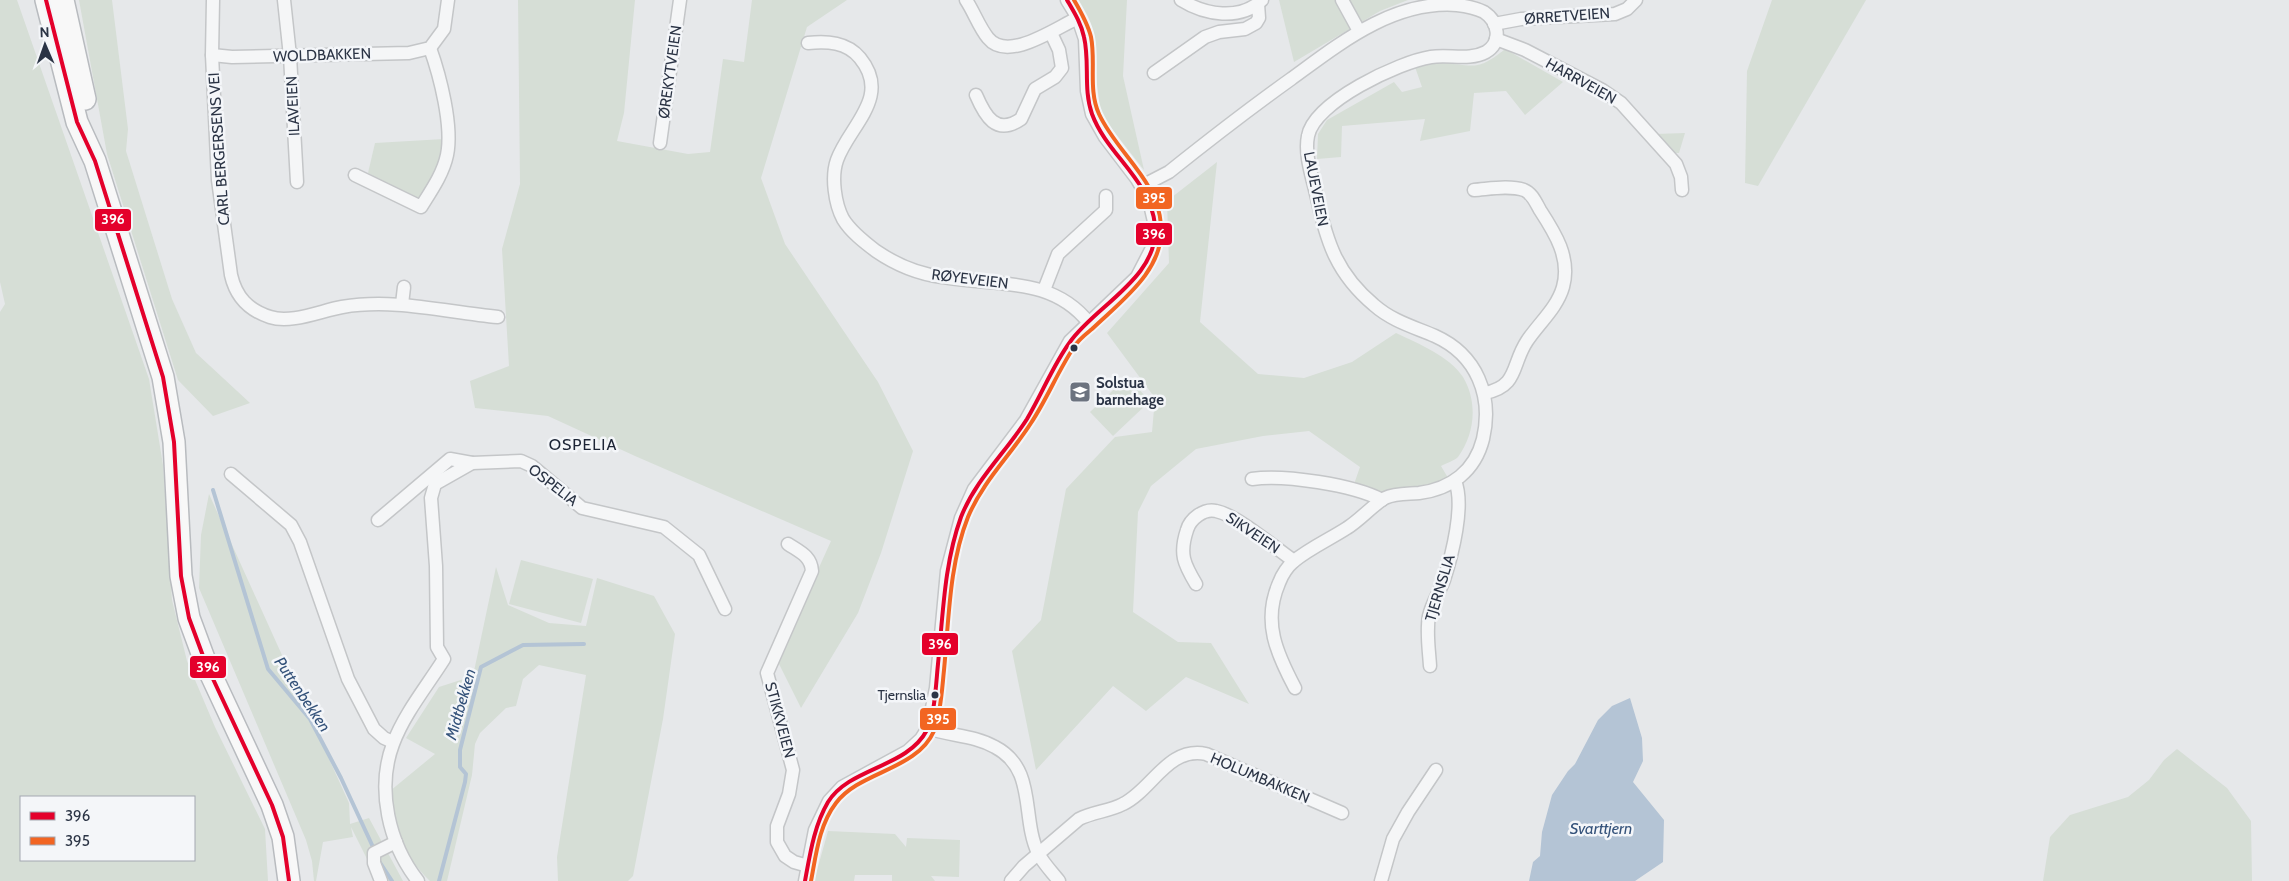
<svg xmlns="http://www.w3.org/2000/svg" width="2289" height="881" font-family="Cabin,sans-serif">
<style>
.green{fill:#d6ded6;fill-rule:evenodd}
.water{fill:#b4c4d5}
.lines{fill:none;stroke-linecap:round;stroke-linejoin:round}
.stream{stroke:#b4c4d5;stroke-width:4}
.minor-casing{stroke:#c4c6c8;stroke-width:15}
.trunk-casing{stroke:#b8bbbf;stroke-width:24}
.minor{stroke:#f5f6f7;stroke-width:12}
.trunk{stroke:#f8f8f8;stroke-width:21}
.bus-1-casing{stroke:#f4f6f9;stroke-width:8}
.bus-2-casing{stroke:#f4f6f9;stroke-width:8}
.bus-1{stroke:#e4002b;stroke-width:4}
.bus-2{stroke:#f26522;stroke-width:4}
.bus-dot{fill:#2b3445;stroke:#f4f6f9;stroke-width:2}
.labels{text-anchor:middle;stroke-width:5;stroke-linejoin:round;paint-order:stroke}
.bus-label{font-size:14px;fill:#2b3445;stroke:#f4f6f9;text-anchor:end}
.street-label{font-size:15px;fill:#2b3445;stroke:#f4f6f9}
.poi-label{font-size:15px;font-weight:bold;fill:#2b3445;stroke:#f4f6f9;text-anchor:start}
.neighbourhood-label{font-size:16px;letter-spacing:1px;fill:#1d2536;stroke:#f4f6f9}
.water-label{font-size:16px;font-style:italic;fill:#34527a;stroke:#f4f6f9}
.line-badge{stroke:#f4f6f9;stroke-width:2}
.badge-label{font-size:14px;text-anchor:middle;font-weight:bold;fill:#fff}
</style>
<rect width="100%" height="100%" fill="#e6e8ea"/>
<!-- green -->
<g class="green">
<path d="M0 0H17L149 379 163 465 172 600 187 661 215 727 265 829 268 881H0V312L5 304 0 282ZM194 797V860H21V797Z"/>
<path d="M79 0H112L128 129 126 151 172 299 196 353 250 403 213 416 178 380 107 154Z"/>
<path d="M518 0H635L624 113 617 141 688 154 710 152 723 59 744 62 752 0H847L807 27 761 178 785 244 878 382 913 451 881 553 858 613 801 708 777 660 831 541 635 456 548 416 475 408 470 381 509 366 502 249 520 184Z"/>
<path d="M1074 0H1127L1123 76 1144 170 1101 115 1089 23Z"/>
<path d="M1279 0H1408L1380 11 1294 62Z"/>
<path d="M1772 0H1866L1758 186 1745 183 1747 71Z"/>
<path d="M1505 49 1563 82 1525 115 1506 91 1474 93 1470 131 1420 141 1425 119 1342 126 1341 157 1317 159 1318 134 1327 120 1394 82 1402 92 1422 87 1415 67C1423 65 1433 62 1442 63 1474 65 1477 72 1505 49Z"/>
<path d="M1685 133 1679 153H1672L1655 134Z"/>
<path d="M444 139 439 166 418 201 368 173 375 143Z"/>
<path d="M1217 162 1200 322 1258 374 1304 378 1352 362 1396 333C1419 344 1449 356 1463 377 1478 402 1475 434 1458 457 1454 461 1446 463 1441 466L1451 483 1389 494 1353 487 1360 467 1309 431 1263 436 1196 449 1151 486 1138 512 1133 612 1178 642 1211 643 1249 704 1186 677 1146 711 1113 686 1036 770 1012 651 1041 620 1066 489 1115 437 1152 432 1155 398 1107 333 1169 263 1167 201Z"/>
<path d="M1127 377 1150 401 1113 436 1090 412Z"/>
<path d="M209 494 349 803 350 824 369 818 403 881H378L351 827 353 837 323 842 316 881H314L312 861 306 840 199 588 201 535Z"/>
<path d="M521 560 593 579 581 623 509 604Z"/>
<path d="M496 567 508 605 549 623 586 626 597 578 654 596 675 634 663 719 633 876 628 881H558L557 857 586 675 539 665 523 679 516 706 506 708 480 733 475 744 472 775 447 881H430C415 866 394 840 390 819 389 810 390 800 390 791L435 754 406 738 439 687 473 676Z"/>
<path d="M2177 749 2227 788 2251 821 2252 881H2043L2050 837 2070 815 2128 797 2149 780 2164 760Z"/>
<path d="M828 831 895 834 906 847 907 838 960 840 959 877 931 876 935 881H892V875H855L854 881H814Z"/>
</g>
<!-- water -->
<path class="water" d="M1630 698 1642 738 1643 761 1633 782 1664 820 1663 862 1635 881H1529L1533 862 1540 856 1542 832 1552 795 1568 771 1575 764 1598 720 1612 706Z"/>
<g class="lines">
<!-- stream -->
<g class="stream">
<path d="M213 490 268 669 310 719 341 778 373 847"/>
<path d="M379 861 392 881"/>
<path d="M439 881 465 782 466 774 460 767V750L481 667 523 645 584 644"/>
</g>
<!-- minor casing -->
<g class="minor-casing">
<g id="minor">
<path d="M213 0 212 55 218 180 231 275C236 297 248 310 270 317 291 324 320 311 342 307 394 298 445 312 498 317"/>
<path d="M284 0 290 56 297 182"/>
<path d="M966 0C974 12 979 27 988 38 1008 63 1057 27 1078 18"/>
<path d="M1181 0C1205 15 1240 21 1262 0"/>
<path d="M1342 0 1359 31"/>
<path d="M1494 24 1521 19 1615 14 1627 9 1636 0"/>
<path d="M1496 39 1525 50 1602 90 1621 103 1676 164 1681 177 1682 190"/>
<path d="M808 43C827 41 847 42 860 58 892 97 849 126 837 160 831 177 835 204 843 219 851 232 864 242 876 251 895 264 919 274 942 277 995 287 1051 275 1089 323"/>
<path d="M212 55 232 57 409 53 430 48 444 29 448 0"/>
<path d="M1154 73 1205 37 1219 32 1245 29 1256 23 1259 18 1258 4"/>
<path d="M976 95C985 116 996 136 1021 119L1035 89 1055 77 1062 68 1059 50 1051 33"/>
<path d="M660 143 680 0"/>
<path d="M355 175 421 207C431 191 443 174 447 155 453 126 440 76 430 48"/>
<path d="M1142 186 1169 172C1209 140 1249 109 1291 79 1339 44 1393 0 1457 5 1466 6 1476 8 1484 12 1499 22 1502 42 1486 52 1469 61 1449 54 1431 57 1399 62 1314 102 1308 136 1304 155 1313 179 1317 198 1327 243 1337 274 1374 305 1392 321 1414 327 1435 336 1477 355 1493 396 1483 439 1475 471 1451 489 1419 493 1408 494 1395 493 1385 498 1374 504 1360 520 1347 528 1330 539 1310 548 1294 561 1287 567 1282 575 1279 583 1262 622 1277 654 1295 688"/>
<path d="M1474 190C1489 189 1509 185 1524 190 1532 193 1536 203 1540 210 1555 233 1571 258 1563 287 1557 308 1539 323 1527 341 1511 365 1519 386 1485 393"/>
<path d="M1044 290 1058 254 1106 210V196"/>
<path d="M402 304 404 287"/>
<path d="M231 474 291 525 300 542 348 679 374 729 384 738 393 742"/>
<path d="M1252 479C1283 474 1354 485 1382 500"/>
<path d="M378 520 450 459 472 463"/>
<path d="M788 544C800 552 811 556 812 571L767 673 793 770 789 794 777 826V842L785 856 794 862 808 866"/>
<path d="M1196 584C1184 564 1179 554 1187 530 1190 519 1204 508 1216 511 1237 515 1275 548 1294 561"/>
<path d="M1430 666C1429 649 1426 632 1429 616 1432 603 1440 591 1444 580 1452 555 1465 505 1455 481"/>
<path d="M928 728C950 736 974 735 995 747 1037 769 1021 817 1038 853 1043 863 1052 872 1059 881"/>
<path d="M381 881 374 863V853L396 842"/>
<path d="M418 881C389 844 376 789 393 744 404 714 427 686 444 659L437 647 436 566 431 498 435 484 472 463 521 461 532 466 582 508 664 527 699 555 725 609"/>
<path d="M805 881 815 830 829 801 842 787 908 751 921 739 928 728 936 688 947 571 961 518 974 489 1026 420 1070 341 1137 277 1153 246 1155 226 1149 200 1137 179 1105 137 1092 114 1087 91 1085 39 1078 18 1067 0"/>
<path d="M1011 881 1024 866 1079 819C1093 812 1110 811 1123 804 1152 790 1168 746 1206 754L1342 813"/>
<path d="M1381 881 1393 839 1408 812 1436 770"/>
</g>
</g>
<!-- trunk casing -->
<g class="trunk-casing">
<g id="trunk">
<path d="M46 0 77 122 95 161 163 377 174 442 181 576 189 618 206 664 272 805 283 837 289 881"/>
<path d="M63 0 85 99"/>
</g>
</g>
<!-- minor -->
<use href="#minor" class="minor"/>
<!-- trunk -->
<use href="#trunk" class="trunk"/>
<!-- bus-1 casing -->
<g class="bus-1-casing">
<g id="bus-1">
<path d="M46 0 77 122 95 161 163 377 174 442 181 576 189 618 206 664 272 805 283 837 289 881"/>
<path d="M805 881C810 854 814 826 828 802 850 767 907 768 927 730 935 714 936 683 938 664 943 615 944 564 961 517 976 479 1006 452 1027 419 1042 394 1053 365 1070 342 1095 306 1160 277 1155 225 1150 179 1107 155 1092 114 1083 89 1090 62 1084 37 1081 23 1074 12 1067 0"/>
</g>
</g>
<!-- bus-2 casing -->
<g class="bus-2-casing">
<path id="bus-2" d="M811 881C816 855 819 825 836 803 860 771 917 770 934 731 941 713 942 689 944 670 949 619 949 565 968 517 983 481 1010 456 1031 423 1047 399 1058 371 1074 347 1078 340 1086 334 1092 329 1121 301 1165 270 1161 225 1158 180 1117 153 1099 114 1088 90 1096 62 1091 37 1088 24 1081 12 1074 0"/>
</g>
<!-- bus-1 -->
<use href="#bus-1" class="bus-1"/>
<!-- bus-2 -->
<use href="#bus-2" class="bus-2"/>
</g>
<!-- icons -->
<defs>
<g id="school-square" transform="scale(1.125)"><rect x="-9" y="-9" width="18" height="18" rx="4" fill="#6c737f" stroke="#f4f6f9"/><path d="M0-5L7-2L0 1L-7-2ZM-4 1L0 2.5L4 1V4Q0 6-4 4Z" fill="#fff"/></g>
</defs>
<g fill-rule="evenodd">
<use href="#school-square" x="1080" y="392"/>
</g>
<!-- markers -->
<g class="bus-dot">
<circle cx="1074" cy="348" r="4.5"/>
<circle cx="935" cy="695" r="4.5"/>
</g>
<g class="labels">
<!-- bus labels -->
<g class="bus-label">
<text x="926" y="700">Tjernslia</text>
</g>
<!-- street labels -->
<g class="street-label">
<text transform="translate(1567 16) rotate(-4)" y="5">ØRRETVEIEN</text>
<text transform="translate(322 55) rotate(-2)" y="5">WOLDBAKKEN</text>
<text transform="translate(670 72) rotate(-82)" y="5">ØREKYTVEIEN</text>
<text transform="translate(1581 81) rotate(29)" y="5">HARRVEIEN</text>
<text transform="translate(293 106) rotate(-93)" y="5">ILAVEIEN</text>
<text transform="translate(219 149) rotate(-94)" y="5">CARL BERGERSENS VEI</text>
<text transform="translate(1316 189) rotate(79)" y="5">LAUEVEIEN</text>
<text transform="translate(970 279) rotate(7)" y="5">RØYEVEIEN</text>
<text transform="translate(553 485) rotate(38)" y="5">OSPELIA</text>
<text transform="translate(1253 533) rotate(34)" y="5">SIKVEIEN</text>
<text transform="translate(1440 588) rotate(-73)" y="5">TJERNSLIA</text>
<text transform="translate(780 720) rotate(75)" y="5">STIKKVEIEN</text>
<text transform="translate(1260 778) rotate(23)" y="5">HOLUMBAKKEN</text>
</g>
<!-- poi labels -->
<g class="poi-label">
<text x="1096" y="388">Solstua<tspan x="1096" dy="17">barnehage</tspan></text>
</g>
<!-- neighbourhood labels -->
<g class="neighbourhood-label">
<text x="583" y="450">OSPELIA</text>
</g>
<!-- water labels -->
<g class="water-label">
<text transform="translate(303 694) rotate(56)" y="6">Puttenbekken</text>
<text transform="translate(460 704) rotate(-74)" y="6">Midtbekken</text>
<text x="1601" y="834">Svarttjern</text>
</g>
</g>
<g class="line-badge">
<rect x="1135" y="186" width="38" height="24" rx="5" fill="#f26522"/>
<rect x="94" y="208" width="38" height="24" rx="5" fill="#e4002b"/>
<rect x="1135" y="222" width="38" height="24" rx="5" fill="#e4002b"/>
<rect x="921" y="632" width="38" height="24" rx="5" fill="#e4002b"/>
<rect x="189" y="655" width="38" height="24" rx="5" fill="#e4002b"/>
<rect x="919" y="707" width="38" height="24" rx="5" fill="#f26522"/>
</g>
<g class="badge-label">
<text x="1154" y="203">395</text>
<text x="113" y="224">396</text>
<text x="1154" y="239">396</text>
<text x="940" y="649">396</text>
<text x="208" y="672">396</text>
<text x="938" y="724">395</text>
</g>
<!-- legend -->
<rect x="20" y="796" width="175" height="65" fill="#f4f6f9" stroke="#a4a8b1"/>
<rect x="30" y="812" width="25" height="8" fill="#e4002b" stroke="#a4a8b1"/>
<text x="65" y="821" font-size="15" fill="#2b3445">396</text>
<rect x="30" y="837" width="25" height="8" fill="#f26522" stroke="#a4a8b1"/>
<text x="65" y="846" font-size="15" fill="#2b3445">395</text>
<!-- north arrow -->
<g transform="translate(45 45) rotate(358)" stroke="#f4f6f9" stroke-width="4" paint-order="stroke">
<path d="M0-4L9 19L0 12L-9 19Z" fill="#2b3445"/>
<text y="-8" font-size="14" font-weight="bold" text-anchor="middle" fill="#2b3445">N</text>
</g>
</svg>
